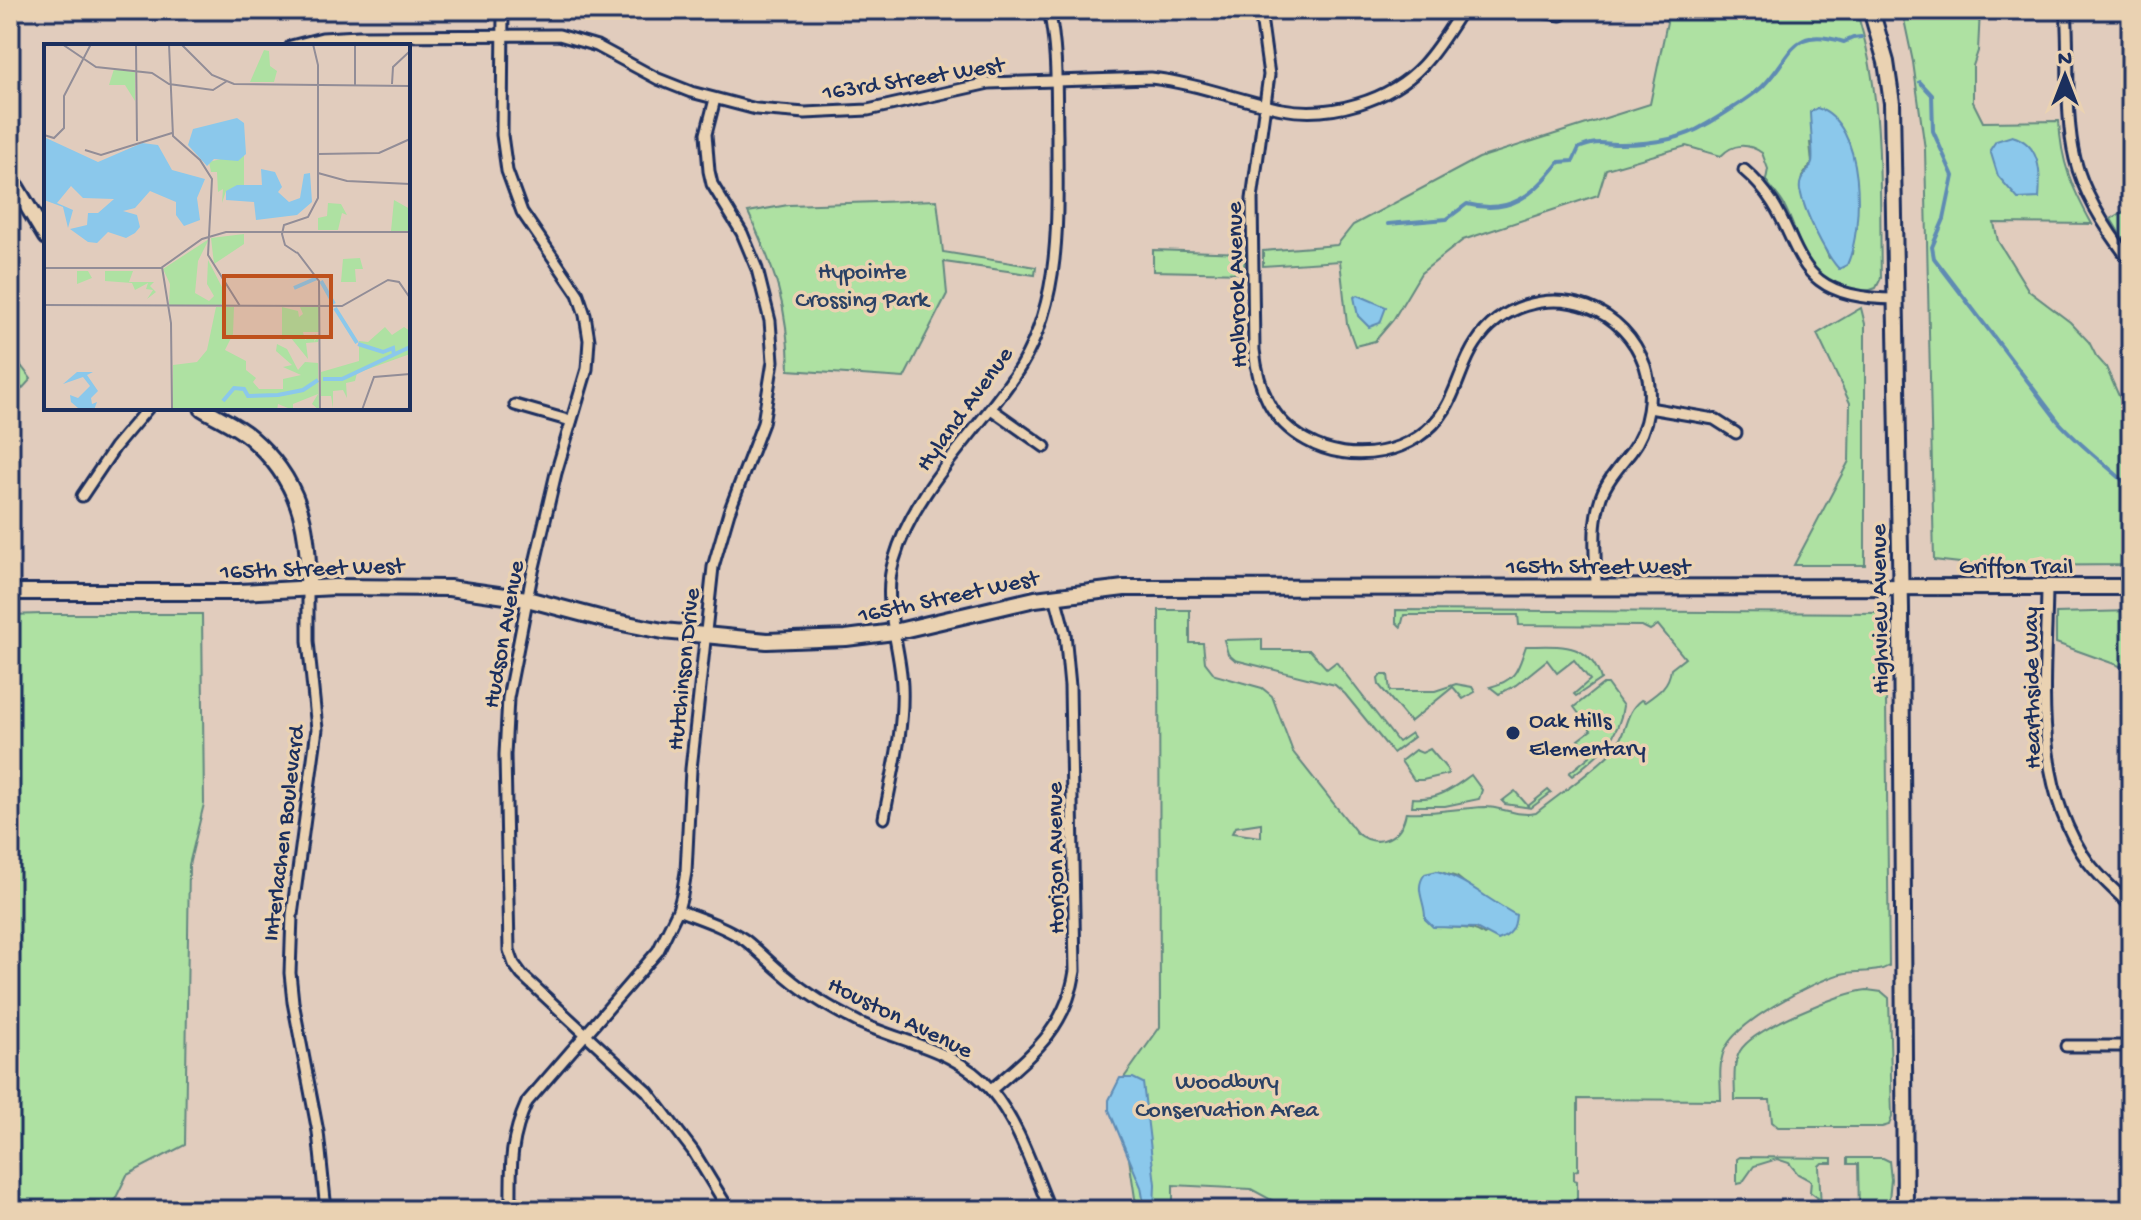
<svg xmlns="http://www.w3.org/2000/svg" width="2141" height="1220" font-family="'Gochi Hand',sans-serif">
<style>
.green{fill:#aee1a2;stroke:#648880;stroke-width:2;fill-rule:evenodd}
.water{fill:#8bc8eb;stroke:#5e8bb3;stroke-width:2}
.lines{fill:none;stroke-linecap:round;stroke-linejoin:round}
.stream{stroke:#5e8bb3;stroke-width:4}
.street-casing{stroke:#1b2f5e;stroke-width:15}
.secondary-casing{stroke:#1b2f5e;stroke-width:20}
.street{stroke:#ead2b2;stroke-width:9}
.secondary{stroke:#ead2b2;stroke-width:14}
.poi-dot{fill:#1b2f5e;stroke:#ead2b2;stroke-width:3}
.labels{text-anchor:middle;stroke-width:7;stroke-linejoin:round;paint-order:stroke}
.street-label{font-size:24px;fill:#1b2f5e;stroke:#ead2b2}
.park-label{font-size:24px;fill:#2a4165;stroke:#ead2b2}
.poi-label{font-size:24px;fill:#1b2f5e;stroke:#ead2b2;text-anchor:start}
.inset-river{fill:none;stroke:#8bc8eb;stroke-width:4}
.inset-road{fill:none;stroke:#928d97;stroke-width:2}
.view{fill:#bf511c;fill-opacity:0.15;stroke:#bf511c;stroke-width:4}
.inset-edge{fill:none;stroke:#1b2f5e;stroke-width:4}
</style>
<rect width="100%" height="100%" fill="#e1ccbd"/>
<filter id="ink" filterUnits="userSpaceOnUse"><feTurbulence type="fractalNoise" baseFrequency=".0125" numOctaves="2"/><feDisplacementMap in="SourceGraphic" scale="16" xChannelSelector="R" yChannelSelector="G"/><feConvolveMatrix kernelMatrix="1 2 1 2 8 2 1 2 1" color-interpolation-filters="sRGB"/></filter>
<g filter="url(#ink)">
<!-- green -->
<g class="green">
<path d="M1661 10H1856C1885 97 1879 188 1881 278L1876 288C1866 293 1856 291 1845 287 1800 273 1802 239 1784 205 1779 196 1771 189 1766 180L1768 169 1762 153C1748 143 1733 143 1721 156L1686 146 1606 169 1598 195 1463 240 1421 273 1393 320 1375 341 1355 346 1347 324 1340 261 1263 266V251L1337 245 1353 225 1479 158 1650 104 1667 22ZM1847 139C1862 177 1856 215 1852 254L1829 258 1800 190 1802 177 1812 163 1810 143Z"/>
<path d="M1902 10H1980L1978 51 1973 66V102L1983 122 2059 121C2061 163 2072 188 2092 224L1994 223 1998 241 2029 291 2070 322 2089 342 2096 356 2106 367 2131 423V565L1986 566 1934 560 1925 149 1913 62Z"/>
<path d="M937 200 943 252 1036 267 1035 275 944 262 947 294 904 378 789 370C788 305 775 270 748 212L788 205Z"/>
<path d="M2131 207V234L2123 239 2111 219Z"/>
<path d="M1153 250 1245 253 1244 273 1153 271Z"/>
<path d="M1861 308 1865 324V565H1794L1849 461 1850 403 1817 334Z"/>
<path d="M10 351 31 379 10 402Z"/>
<path d="M1159 610H1190V643H1203L1205 662 1215 675 1262 688 1272 696 1293 752 1357 833C1379 850 1402 837 1406 812 1437 814 1455 808 1485 807 1502 807 1518 817 1536 813 1558 795 1597 769 1614 749 1627 734 1624 712 1641 700L1645 702C1658 693 1669 686 1671 669L1685 658 1658 625 1650 630 1642 626 1519 625 1518 615H1404L1401 627 1396 622V610L1885 613 1889 966C1876 974 1857 970 1841 974 1812 982 1735 1022 1724 1051 1718 1066 1721 1085 1721 1100L1578 1099V1170L1574 1171V1180L1577 1181V1205L1563 1201H1550V1210H1290L1251 1189 1173 1185V1210H1140L1135 1198 1118 1086 1160 1027ZM1261 823V837L1232 833 1235 827ZM1437 871 1457 877 1481 896 1515 915 1484 935C1466 921 1441 934 1425 919V905Z"/>
<path d="M2131 611V670L2056 643V613Z"/>
<path d="M41 614H202L204 804 189 865 185 1145 127 1175 110 1210H10V615Z"/>
<path d="M1262 639V650H1310L1327 669 1336 662 1398 742 1411 733 1414 737 1393 753 1345 694 1335 685 1235 660 1228 654 1224 640Z"/>
<path d="M1526 646C1559 646 1589 641 1601 679L1576 696 1574 694 1590 680 1574 660 1557 673 1547 660 1516 685 1499 694 1490 687C1518 680 1518 668 1526 646Z"/>
<path d="M1381 675H1388L1390 691H1435L1456 684 1472 687 1475 692 1463 699 1453 687 1410 722 1379 685 1378 679Z"/>
<path d="M1603 684H1607L1623 706C1619 740 1597 756 1572 776L1569 773 1590 756 1578 740 1591 730 1574 707Z"/>
<path d="M1430 749 1447 769 1448 774 1423 780H1414L1401 761 1415 750 1422 753Z"/>
<path d="M1471 775 1482 790 1479 799 1445 806H1412L1413 798C1439 800 1451 789 1471 775Z"/>
<path d="M1548 790 1551 793 1531 808 1505 804 1502 801 1515 791 1528 806Z"/>
<path d="M1867 990 1882 992 1889 998 1892 1117 1889 1125 1882 1127H1778L1772 1122 1770 1100H1735C1735 1085 1732 1065 1740 1051 1752 1029 1841 992 1867 990Z"/>
<path d="M1740 1157 1832 1158V1163H1822L1819 1166 1821 1210H1811L1818 1198 1810 1192 1811 1181 1798 1174 1789 1163 1777 1159 1754 1166 1742 1183 1737 1184V1159Z"/>
<path d="M1848 1158H1883L1889 1161 1891 1179 1888 1210H1859L1858 1164H1848Z"/>
</g>
<!-- water -->
<g class="water">
<path d="M1817 108C1866 123 1864 227 1847 265L1839 269C1825 254 1804 211 1800 190 1798 177 1809 173 1812 163 1814 157 1810 121 1810 112Z"/>
<path d="M2012 136C2041 144 2041 174 2039 198L2018 199 1998 176 1990 150 1996 141Z"/>
<path d="M1358 295 1386 307 1380 323 1369 327 1358 316 1354 297Z"/>
<path d="M1437 871C1467 880 1488 900 1516 915 1515 929 1511 935 1498 940L1476 928 1433 927 1425 919C1426 902 1413 889 1425 874Z"/>
<path d="M1120 1078H1133L1143 1083 1155 1184 1154 1210H1145L1141 1187 1109 1110V1100Z"/>
</g>
<g class="lines">
<!-- stream -->
<g class="stream">
<path d="M1920 82 1932 95 1933 131 1953 176 1944 219 1932 247 1934 258 2058 421C2080 446 2107 465 2131 488"/>
<path d="M1388 224 1447 219 1467 204C1510 215 1534 195 1559 162L1573 161 1579 148C1600 140 1601 144 1621 144 1650 144 1681 140 1705 125 1718 118 1752 96 1762 87 1794 56 1789 25 1844 42L1853 38 1861 37"/>
</g>
<!-- street casing -->
<g class="street-casing">
<g id="street">
<path d="M503 10 502 135 507 171 522 212 578 294 585 315 589 340 587 369 556 473 531 580 508 698 505 755 509 950 514 964 522 975 648 1092 693 1151 729 1210"/>
<path d="M1260 10 1269 75 1252 199 1254 350C1258 388 1271 421 1306 440 1351 466 1417 455 1445 409 1458 388 1462 363 1476 343 1500 306 1547 292 1588 307 1615 317 1635 338 1645 366 1654 394 1649 428 1631 452 1620 466 1607 480 1601 497 1591 526 1596 557 1596 587"/>
<path d="M1528 10 1561 15"/>
<path d="M2066 10C2070 57 2064 114 2075 159 2084 196 2108 232 2131 262"/>
<path d="M291 46 322 38 359 36 559 35 597 46 658 79 691 92 756 109 805 113 868 110 989 83 1151 78C1196 83 1238 100 1282 109 1330 118 1390 101 1423 65 1438 49 1450 29 1462 10"/>
<path d="M1744 170C1813 228 1773 299 1896 299"/>
<path d="M515 405 571 421"/>
<path d="M1649 408 1714 419 1736 433"/>
<path d="M991 409 1045 447"/>
<path d="M82 496 115 447 148 408"/>
<path d="M308 588V641L317 729 292 915 290 973 293 1002 318 1132 326 1210"/>
<path d="M2047 588C2046 679 2031 783 2088 862 2101 879 2116 891 2131 906"/>
<path d="M884 818C892 774 904 731 902 686 900 643 881 602 894 560 914 490 973 437 1013 378 1063 306 1057 220 1057 137 1056 95 1058 52 1049 10"/>
<path d="M678 910C701 919 724 926 745 940 759 951 772 965 786 976 807 994 832 1009 858 1022 903 1043 957 1049 991 1090 1019 1124 1033 1170 1050 1210"/>
<path d="M2066 1046H2131"/>
<path d="M991 1090C1032 1054 1066 1029 1075 971L1070 686 1065 633 1055 596"/>
<path d="M511 1210C511 1167 509 1142 527 1102L658 951 678 910 682 895 686 872 691 769 713 567 729 512 763 423 773 361 770 321 757 269 742 233 712 184 709 171 706 134 715 99"/>
</g>
</g>
<!-- secondary casing -->
<g class="secondary-casing">
<g id="secondary">
<path d="M1871 10 1886 62 1892 103 1901 609 1905 1210"/>
<path d="M10 177 46 237"/>
<path d="M202 408C218 418 236 425 250 437 299 479 310 526 308 588"/>
<path d="M10 592H239L335 587 449 588 527 599 607 620 663 631 767 641 846 638 894 632 1035 599 1124 588 2131 587"/>
</g>
</g>
<!-- street -->
<use href="#street" class="street"/>
<!-- secondary -->
<use href="#secondary" class="secondary"/>
</g>
</g>
<!-- markers -->
<circle class="poi-dot" cx="1513" cy="733" r="8"/>
<g class="labels">
<!-- street labels -->
<g class="street-label">
<text transform="translate(913 77) rotate(-9)" y="8">163rd Street West</text>
<text transform="translate(1235 285) rotate(-92)" y="8">Holbrook Avenue</text>
<text transform="translate(963 408) rotate(-54)" y="8">Hyland Avenue</text>
<text x="1598" y="573">165th Street West</text>
<text x="2016" y="573">Griffon Trail</text>
<text transform="translate(312 567) rotate(-2)" y="8">165th Street West</text>
<text transform="translate(948 595) rotate(-12)" y="8">165th Street West</text>
<text transform="translate(1878 609) rotate(-91)" y="8">Highview Avenue</text>
<text transform="translate(502 634) rotate(-80)" y="8">Hudson Avenue</text>
<text transform="translate(682 669) rotate(-84)" y="8">Hutchinson Drive</text>
<text transform="translate(2030 688) rotate(-91)" y="8">Hearthside Way</text>
<text transform="translate(282 833) rotate(-83)" y="8">Interlachen Boulevard</text>
<text transform="translate(1054 858) rotate(-91)" y="8">Horizon Avenue</text>
<text transform="translate(901 1016) rotate(26)" y="8">Houston Avenue</text>
</g>
<!-- park labels -->
<g class="park-label">
<text x="862" y="278">Hypointe<tspan x="862" dy="28">Crossing Park</tspan></text>
<text x="1227" y="1088">Woodbury<tspan x="1227" dy="28">Conservation Area</tspan></text>
</g>
<!-- poi labels -->
<g class="poi-label">
<text x="1529" y="727">Oak Hills<tspan x="1529" dy="28">Elementary</tspan></text>
</g>
</g>
<!-- overview -->
<g transform="translate(44 44)">
<rect width="366" height="366" fill="#e1ccbd"/>
<path d="M220 6 225 7 226 22 233 27 230 38H206ZM70 25 91 28V57L81 41H65ZM200 109V141L182 147 178 159 179 145 174 148 173 128H167L165 118ZM350 156 366 165V187H347ZM284 159 297 160 303 171 298 169 294 186H274V174L283 172ZM200 190V200L170 220 167 194ZM165 195 154 217 151 249 165 257 170 252 163 240 164 216 182 251 177 261H125L126 240 119 225ZM316 214 319 225H311L312 238H297L299 215ZM33 227H89L85 238H110L106 242 112 248 103 255 109 246 102 245 104 239 91 246 88 239 61 237V227H44L48 234 33 240ZM172 263H190L189 290 181 306 202 317V326L212 334 209 338 215 345H239V335L257 331 239 323 248 321 232 307 233 300 243 305 254 326 261 318 274 319 275 366 268 360 274 350 249 360V366L234 360 233 366H128L129 321 153 318 163 306ZM238 263 254 267 255 273 259 270 256 263H275V288H259L261 296 272 290 270 298 275 291 274 298 262 299 264 315 247 294 238 296ZM341 283 348 291 360 283 366 287V310L313 329 311 337 302 339 303 354 299 346 289 347V364L287 352H277V328L315 317V297L324 298Z" fill="#aee1a2"/>
<path d="M193 74 200 79 202 110 194 117 170 115 163 122 144 101 149 85ZM0 93 54 118 98 99 114 101 128 126 161 135 153 154 156 176 140 182 132 171V158L106 147 91 164 79 167 93 171 96 183 91 189 82 194 64 188 53 199 44 198 26 185 43 181 44 169H54L70 155 39 154 27 142 13 159 29 166 24 184 19 163 0 156ZM217 125 231 128 238 143 234 148 245 158 256 154 260 130 266 129 268 158 253 171 212 176 210 158 182 156V147L193 141H218ZM33 328H49L43 331 54 347 47 354 48 360 53 358 50 366 34 364 27 358 26 351 34 354 46 342 39 333 19 340Z" fill="#8bc8eb"/>
<path class="inset-river" d="M277 237 290 260M250 244 273 234M291 264 313 299M314 300 339 308 349 304 350 311M279 335H298L366 303M179 357 190 344 200 345 204 352 234 351 259 346 274 336"/>
<path class="inset-road" d="M18 0 52 23 108 29 125 40 169 46 183 37M92 0 93 97M125 0 129 92 156 116 168 135 164 211 196 262M137 0 168 31 190 40 366 42M348 40 349 23 366 7M311 42V0M0 91 10 94 20 84V52L47 0M41 106 57 111 128 89M274 110 335 109 366 95M274 129 303 137 366 140M253 208 275 237 276 366M253 209 241 201 238 190 240 181 264 173 274 154V21L269 0M118 223 127 279 128 366M0 224H117L158 195 182 188H366M0 261 298 262 344 236 355 238 366 254M318 366 330 333 366 330"/>
<path class="view" d="M180 232H287V293H180Z"/>
<rect width="366" height="366" class="inset-edge"/>
</g>
<!-- margin -->
<rect width="2141" height="1220" fill="none" stroke="#ead2b2" stroke-width="40"/>
<rect x="20" y="20" width="2101" height="1180" fill="none" stroke="#1b2f5e" stroke-width="3" filter="url(#ink)"/>
<!-- north arrow -->
<g transform="translate(2065 76)" stroke="#ead2b2" stroke-width="6" paint-order="stroke">
<path d="M0-6L14 30L0 20L-14 30Z" fill="#1b2f5e"/>
<text y="-12" font-size="22" font-weight="bold" text-anchor="middle" fill="#1b2f5e">N</text>
</g>
</svg>
